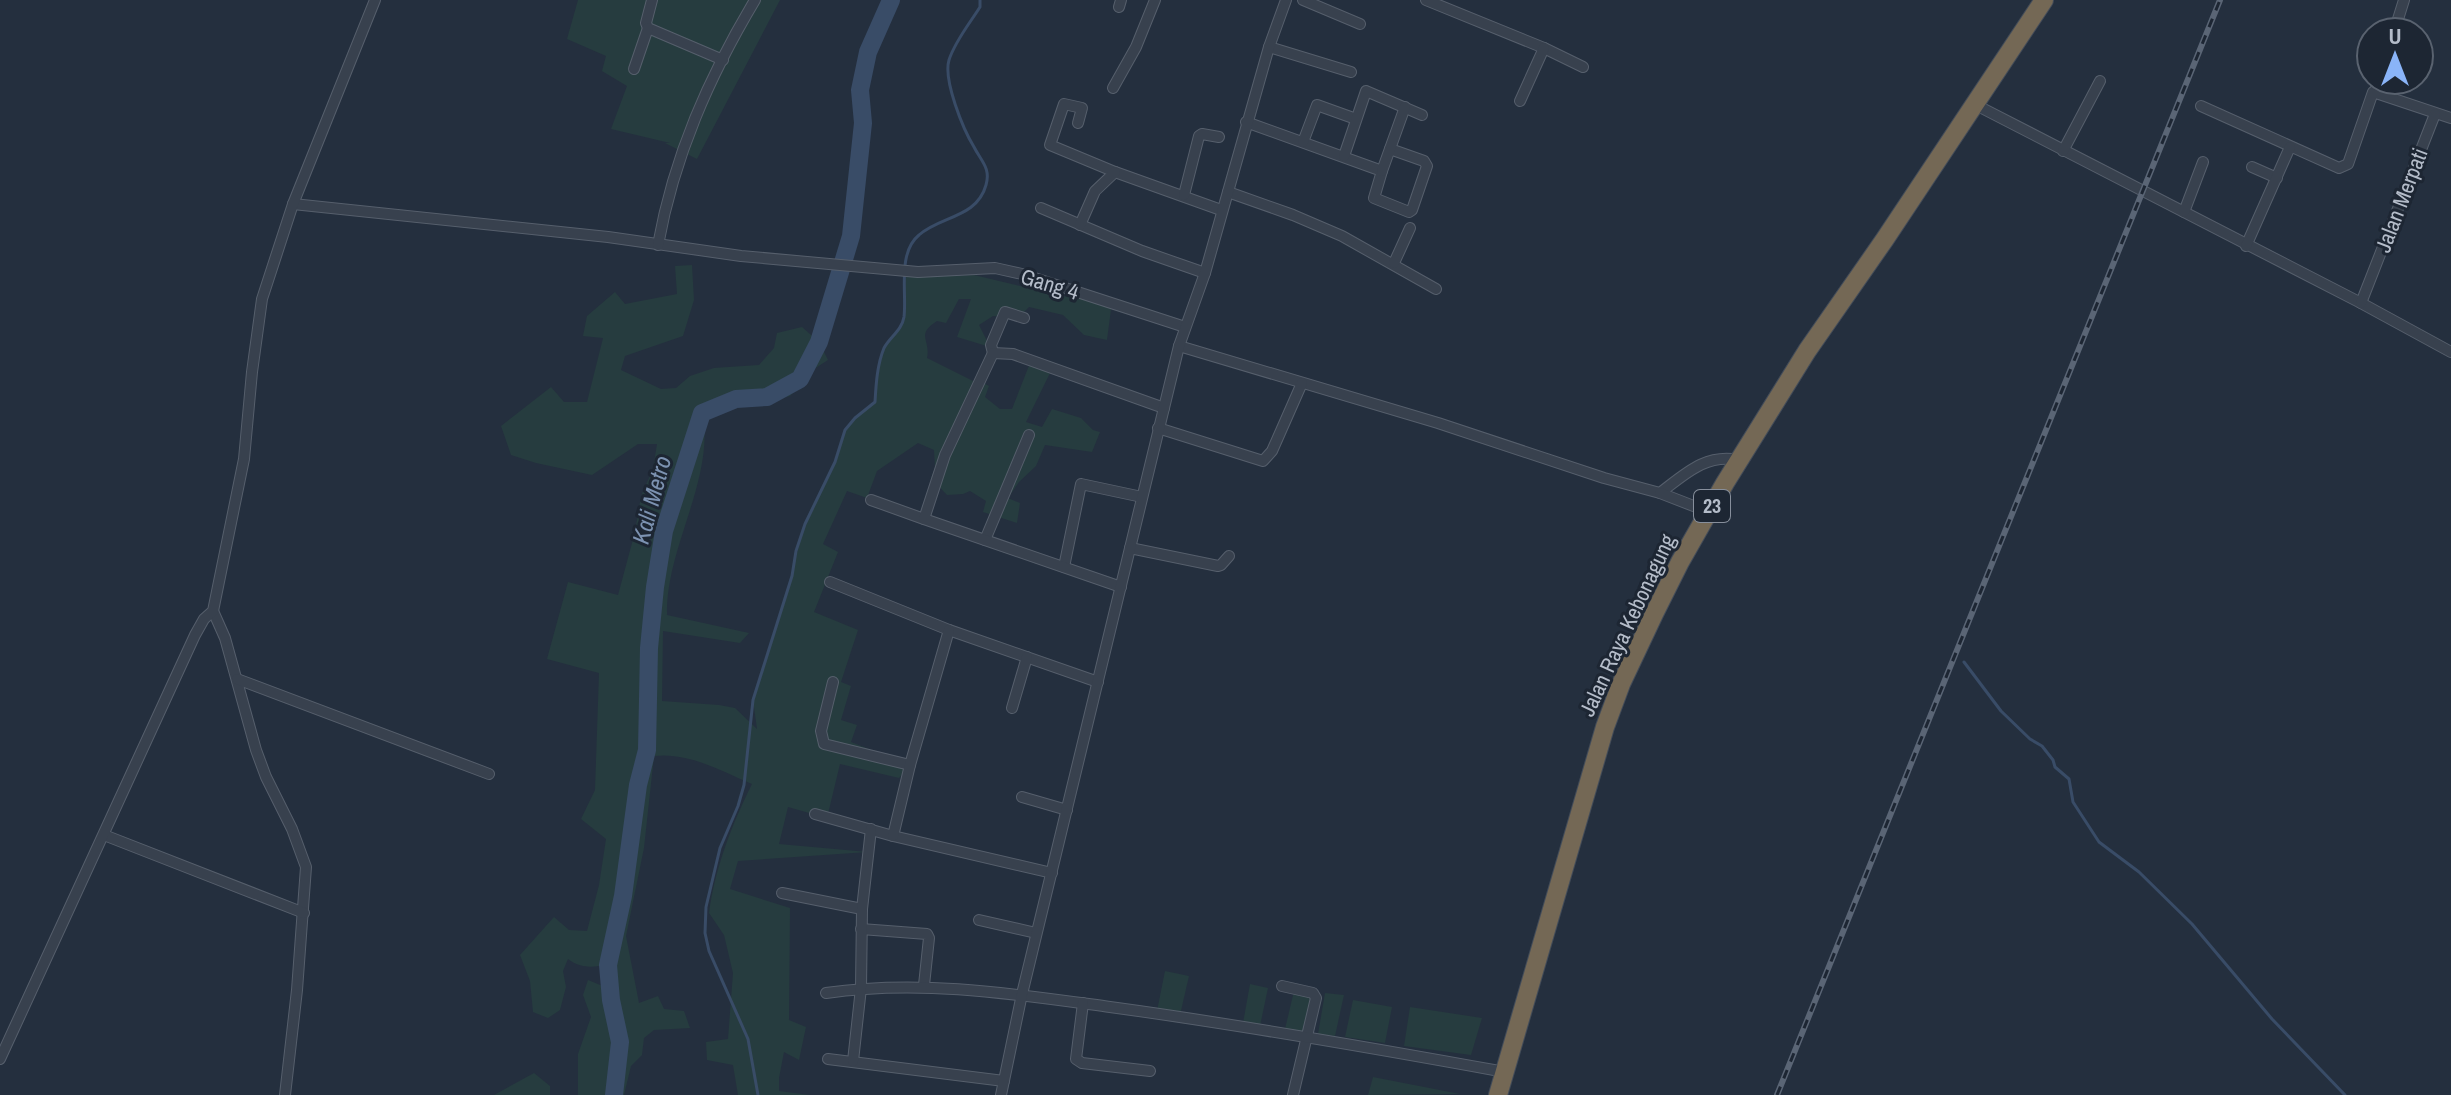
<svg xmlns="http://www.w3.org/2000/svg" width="2451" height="1095" font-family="'Archivo Narrow',sans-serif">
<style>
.green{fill:#263c3f}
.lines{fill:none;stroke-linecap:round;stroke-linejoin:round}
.stream{stroke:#394c67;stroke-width:3}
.river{stroke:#394c67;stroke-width:18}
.street-casing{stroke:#565f6c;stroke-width:12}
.highway-casing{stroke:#434c59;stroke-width:20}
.street{stroke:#38414e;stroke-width:10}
.highway{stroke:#746855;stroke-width:18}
.rail-casing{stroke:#5a6575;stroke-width:6}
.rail{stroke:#1d2633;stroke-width:3;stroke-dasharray:9;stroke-linecap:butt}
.labels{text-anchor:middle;stroke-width:6;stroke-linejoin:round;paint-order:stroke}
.shield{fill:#1d2633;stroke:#878f9c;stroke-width:2}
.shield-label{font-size:20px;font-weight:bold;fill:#b4bcc9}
.street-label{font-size:22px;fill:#b4bcc9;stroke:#1d2633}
.water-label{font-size:24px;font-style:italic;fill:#7c92b1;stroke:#1d2633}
</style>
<rect width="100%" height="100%" fill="#242f3e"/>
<!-- green -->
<g class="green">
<path d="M578 0H780L697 159 665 143H670L611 129 627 86 602 71 606 56 567 39Z"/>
<path d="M692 265 694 300 683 336 625 356 621 370 661 389 676 388 690 376 714 368 759 365 774 348 777 333 802 327 819 342 828 360 814 369 790 396 766 402 736 399 703 413C714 482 666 546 667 615L749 633 740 643 663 631 662 701 719 705 735 708 757 729 753 700 777 626 805 524 835 462 845 430 855 418 875 402 878 368 885 347 903 321 906 271 950 273V276L974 275 1062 296 1112 302 1107 340 1084 335 1063 315 1029 307 1018 318 993 316 979 325 990 347 957 337 971 299H959L946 323 937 321C915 335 931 340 927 358L979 384 978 380 989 386 985 397 1000 409H1012L1030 363 1051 371 1026 422 1042 427 1052 409 1081 418 1093 430 1100 432 1092 452 1045 445 1036 466 1019 482 1008 498 1020 503 1017 523 983 512 986 501 970 491 963 494 947 495 931 478 935 468 934 450 918 443 877 471 867 498 847 491 823 544 838 552 814 612 858 630 841 682 851 686 841 720 857 725 851 742 910 765 899 778 840 764 827 818 788 807 779 844 868 852 738 861 730 889 790 908 789 1020 806 1027 799 1060 784 1052 779 1078V1091L810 1095H738L733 1065 707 1060 706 1042 728 1039 733 973 724 935 709 913C715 868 732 824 752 784 721 771 689 752 654 756L644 848 626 936 639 1003 658 996 664 1009 684 1011 690 1028 654 1030 644 1038 642 1055 631 1066 624 1095H578V1054L591 1017 583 995 588 980 610 989 608 965C593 967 581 969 568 959L563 971 566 987 560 1010 548 1018 533 1012 530 981 520 955 554 917 569 930 587 931 599 885 606 839 581 819 595 790 599 673 547 659 568 582 618 595 635 532 641 496 653 469 657 444H638L592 475 536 463 511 455 501 426 551 387 564 402H587L603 338 583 336 587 316 615 292 625 304 677 294 675 266Z"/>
<path d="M1165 971 1189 976 1180 1015 1157 1011Z"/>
<path d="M1250 984 1268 988 1260 1026 1243 1023Z"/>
<path d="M1294 991 1311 993 1305 1032 1285 1029Z"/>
<path d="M1325 993 1344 995 1335 1036 1318 1034Z"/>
<path d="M1353 1000 1392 1007 1385 1043 1345 1037Z"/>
<path d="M1410 1007 1482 1018 1471 1055 1404 1046Z"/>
<path d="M534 1073 550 1086V1095H494Z"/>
<path d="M1373 1077 1460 1094 1368 1095Z"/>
</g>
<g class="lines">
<!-- stream -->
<g class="stream">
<path d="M1964 662 2001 711 2030 739 2042 746 2053 760 2055 767 2069 779 2073 802 2099 842 2139 872 2192 924 2272 1019 2345 1095"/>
<path d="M758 1095 748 1039 709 951 705 933 706 907 720 848 738 806 744 785 753 700 792 576 796 551 805 524 835 462 845 430 855 418 875 402C876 385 877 365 884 348 890 337 902 330 904 317 907 293 897 253 919 235 940 216 977 218 986 185 991 168 981 161 974 147 963 129 943 80 949 60 955 41 970 23 980 7V0"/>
</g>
<!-- river -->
<path class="river" d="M614 1095 620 1042 611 1000 608 965 623 896 638 785 647 750 649 648 655 587 664 531 702 413 736 399 767 397 800 379 819 342 851 236 863 123 860 90 868 52 891 0"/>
<!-- street casing -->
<g class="street-casing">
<g id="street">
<path d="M652 0 646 23 648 28 723 60"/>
<path d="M1303 0 1360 24"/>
<path d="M1426 0 1544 48 1583 67"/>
<path d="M1119 7 1121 0"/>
<path d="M2394 32 2404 0"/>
<path d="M1269 47 1351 72"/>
<path d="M634 69 648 28"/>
<path d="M1113 88 1136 47 1155 0"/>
<path d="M2375 92 2379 80"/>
<path d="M1520 101 1544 48"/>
<path d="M1974 104 2361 303 2451 352"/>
<path d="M2201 106 2339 168 2348 164 2373 92 2451 118"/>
<path d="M1246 122 1382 171 1374 198 1409 212 1412 210 1427 166 1424 161 1390 149"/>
<path d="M1078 123 1082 108 1064 104 1050 145 1115 172 1221 210"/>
<path d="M1303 142 1317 105 1356 119"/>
<path d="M2063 151 2100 81"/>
<path d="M1344 156 1366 91 1422 115"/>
<path d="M2252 167 2277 178"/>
<path d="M1382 171 1405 107"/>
<path d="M1228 192 1293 215 1342 236 1436 289"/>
<path d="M1184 195 1199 136 1202 134 1219 137"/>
<path d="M293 204 608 237 741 256 918 272 995 268 1022 274 1185 327"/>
<path d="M1041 208 1142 251 1205 273"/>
<path d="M2184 212 2203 162"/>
<path d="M1080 225 1095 191 1115 172"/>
<path d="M658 245C674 156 709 77 755 0"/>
<path d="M2246 246 2290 147"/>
<path d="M1394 263 1410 228"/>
<path d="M2361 303 2435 114"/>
<path d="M1179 346 1438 423 1604 478 1660 493C1685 474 1706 453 1739 460"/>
<path d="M993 353 991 345 1005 312 1024 318"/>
<path d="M1158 428 1263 461 1272 451 1302 383"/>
<path d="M1660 493 1709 512"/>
<path d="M871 500 924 519"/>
<path d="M985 540 1029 435"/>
<path d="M1130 548 1218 566 1221 565 1229 556"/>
<path d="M1064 567 1081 484 1142 497"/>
<path d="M830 582 949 630 1098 682"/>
<path d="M1121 587 924 519 945 455 993 353 1013 354 1164 408"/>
<path d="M213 611 225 638 256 750 266 777 292 829 306 867 297 990 285 1095"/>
<path d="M237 679 489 774"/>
<path d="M833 682 821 731 824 744 910 765"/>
<path d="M1012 708 1027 657"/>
<path d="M1022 797 1067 810"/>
<path d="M815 814 893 836 1052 873"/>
<path d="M104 835 304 913"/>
<path d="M893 836 910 765 949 630"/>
<path d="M782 893 862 909"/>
<path d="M979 920 1036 933"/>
<path d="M861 929 927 934 929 938 924 985"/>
<path d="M1282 986 1313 993 1316 998 1293 1095"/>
<path d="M826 993C921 979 1015 994 1110 1007 1242 1025 1373 1048 1505 1072"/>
<path d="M1083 1003 1076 1059 1082 1063 1150 1071"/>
<path d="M0 1059 195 635 204 619 213 611 244 459 252 372 262 299 293 204 375 0"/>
<path d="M828 1059 1004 1081"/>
<path d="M853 1061 861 988 862 909 871 829"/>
<path d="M1001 1095 1022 994 1179 346 1205 273 1269 47 1286 0"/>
</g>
</g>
<!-- highway casing -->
<g class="highway-casing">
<path id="highway" d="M1498 1095 1605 727 1621 684 1655 612 1680 562 1725 483 1807 351 1885 239 2044 0"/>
</g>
<!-- street -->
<use href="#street" class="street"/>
<!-- highway -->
<use href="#highway" class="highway"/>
<!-- rail casing -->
<g class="rail-casing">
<path id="rail" d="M1777 1095 2220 0"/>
</g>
<!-- rail -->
<use href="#rail" class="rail"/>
</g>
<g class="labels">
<!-- shield labels -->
<rect class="shield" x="1694" y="490" width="36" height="32" rx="6"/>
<g class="shield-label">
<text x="1712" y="513">23</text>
</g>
<!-- street labels -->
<g class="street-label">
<text transform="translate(2401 200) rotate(-69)" y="8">Jalan Merpati</text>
<text transform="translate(1050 284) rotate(17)" y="8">Gang 4</text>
<text transform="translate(1627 625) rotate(-65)" y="8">Jalan Raya Kebonagung</text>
</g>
<!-- water labels -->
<g class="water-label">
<text transform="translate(652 500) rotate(-75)" y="8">Kali Metro</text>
</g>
</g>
<!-- north arrow -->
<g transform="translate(2395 56)"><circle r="38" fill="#1d2633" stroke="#59626f" stroke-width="2"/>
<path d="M0-6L14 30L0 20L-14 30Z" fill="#8ab4f8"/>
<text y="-12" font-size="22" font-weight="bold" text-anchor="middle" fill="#b4bcc9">U</text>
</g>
</svg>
